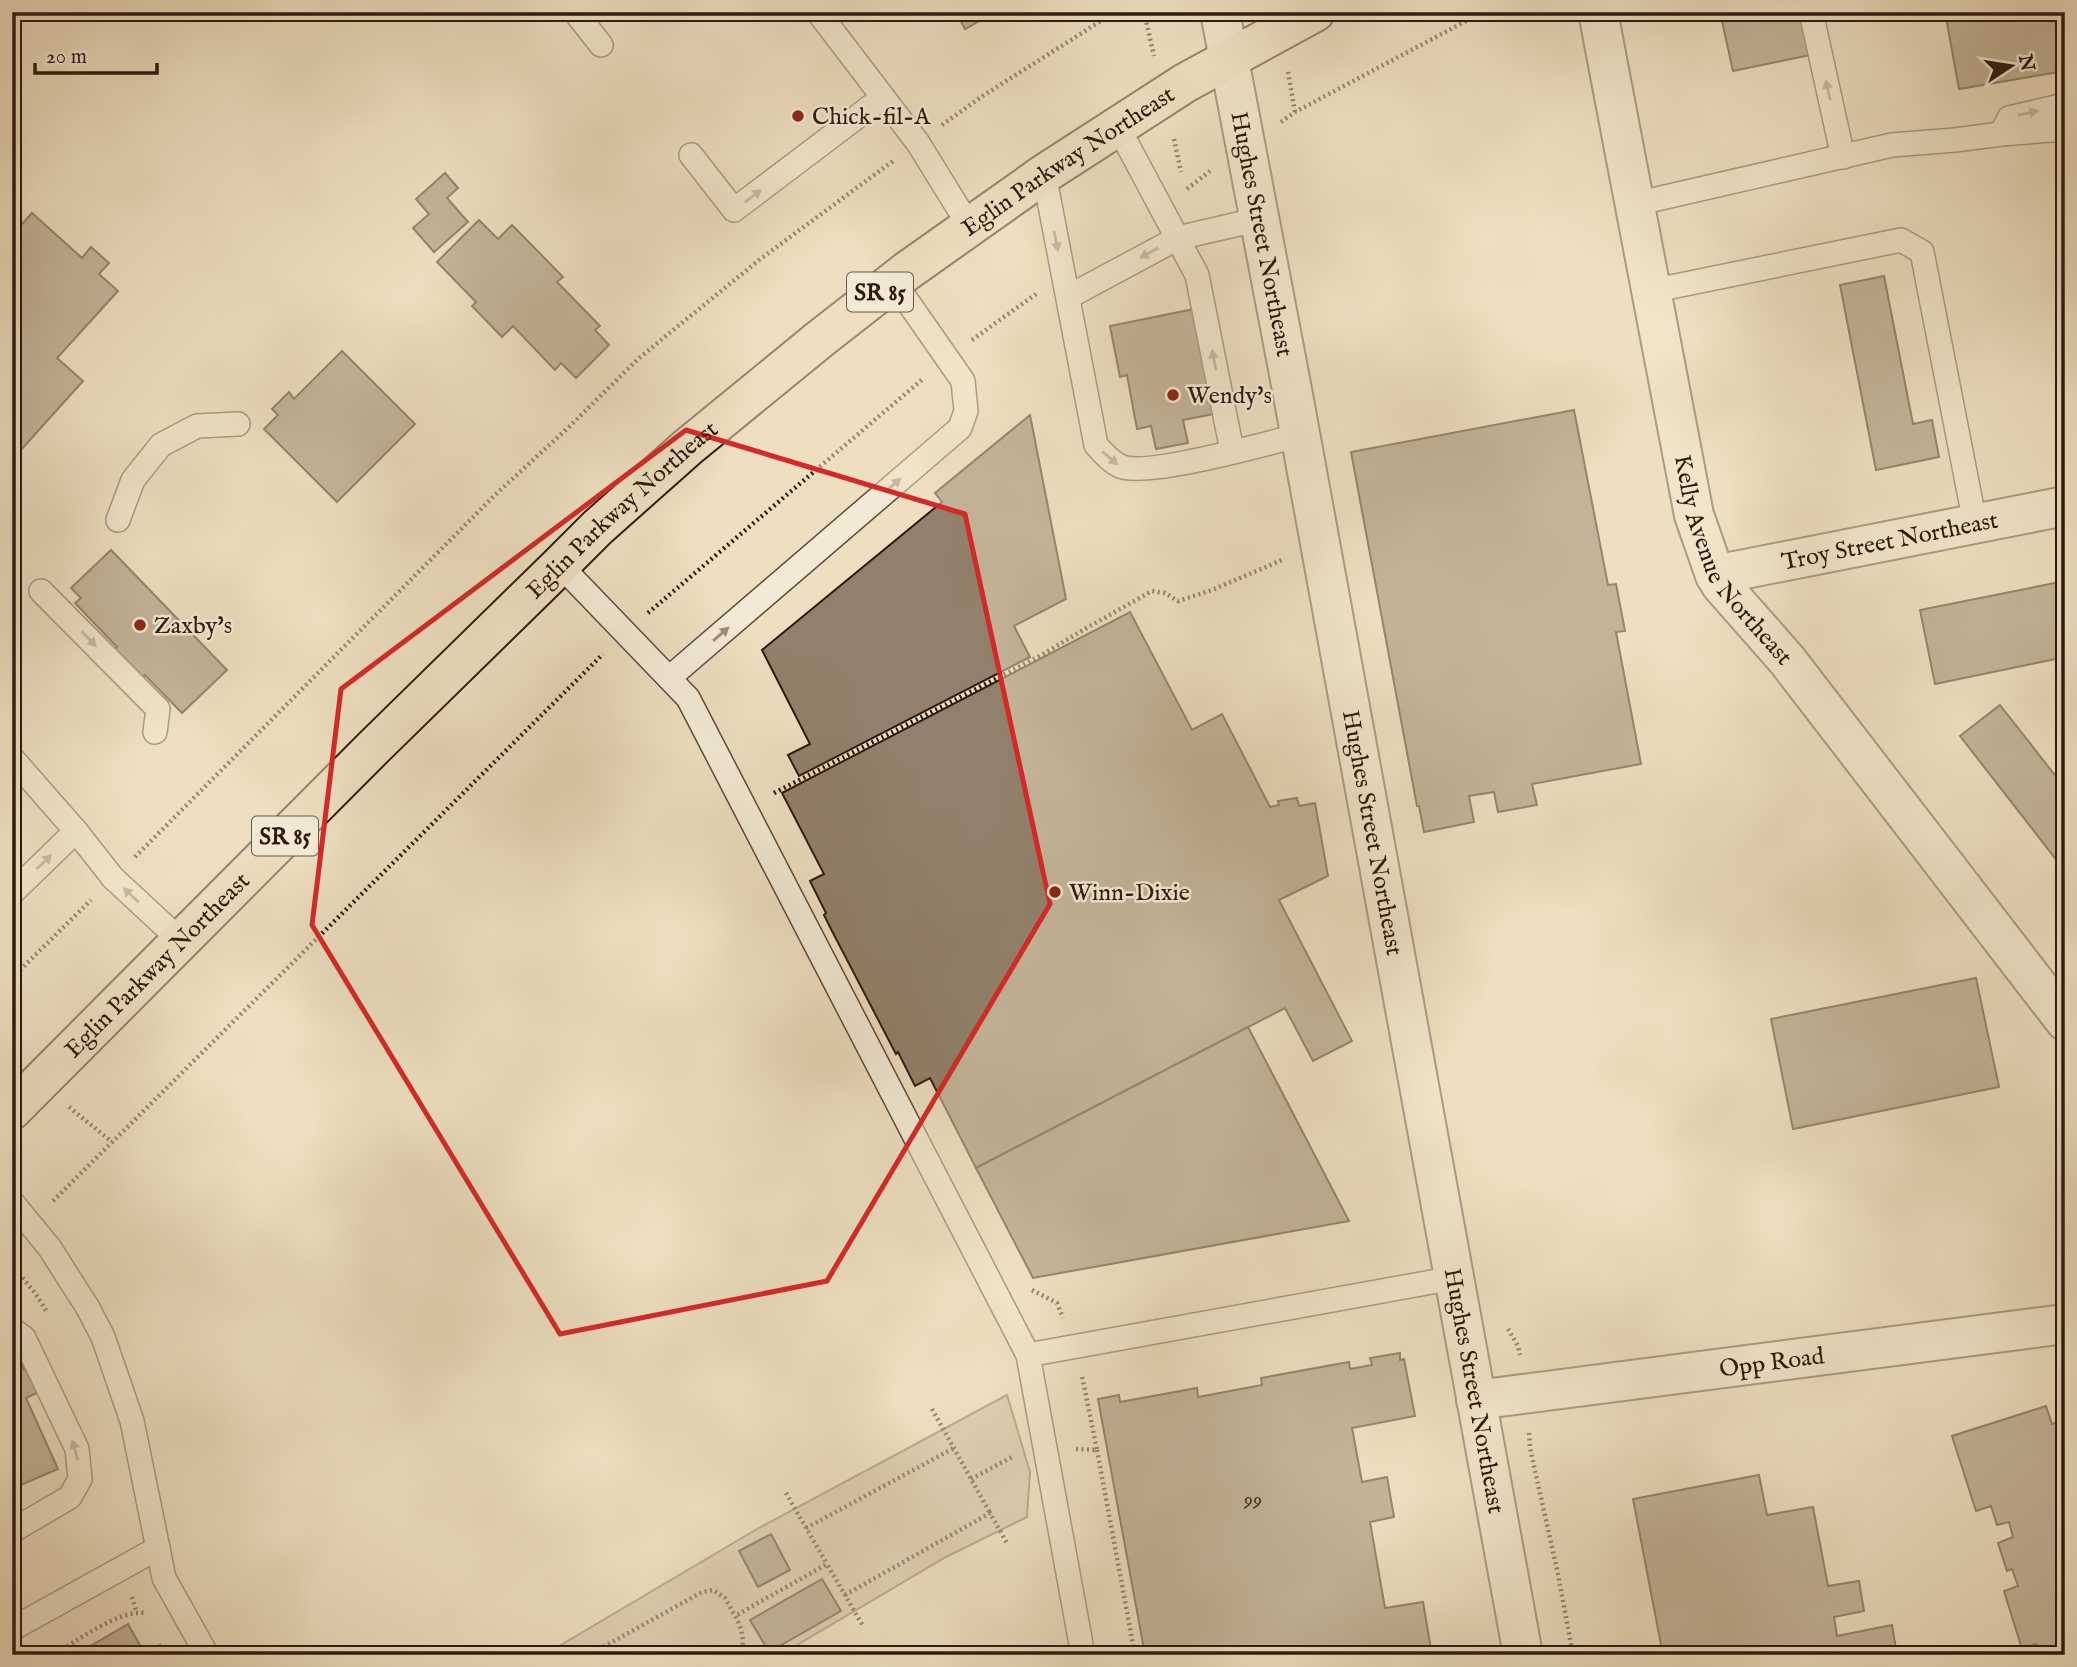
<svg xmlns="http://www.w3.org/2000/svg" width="2077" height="1667" font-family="'IM FELL English',serif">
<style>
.green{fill:#cdbda2;stroke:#7e6b58;stroke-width:2}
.building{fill:#91806b;stroke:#2e190f;stroke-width:2}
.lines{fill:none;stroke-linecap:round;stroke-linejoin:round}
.lane-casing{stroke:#5e4a3b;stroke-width:26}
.street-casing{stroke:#5e4a3b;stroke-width:42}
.highway-casing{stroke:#2e190f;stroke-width:42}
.path{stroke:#2e190f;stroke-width:4.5;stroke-dasharray:2 3.5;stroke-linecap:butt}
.lane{stroke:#f3ead6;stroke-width:23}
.street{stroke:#f3ead6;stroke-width:38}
.highway{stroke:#eddfc0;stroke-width:38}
.oneway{fill:#9a8c7c}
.marked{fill:none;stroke:#d62828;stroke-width:5;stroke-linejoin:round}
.poi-dot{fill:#8f2418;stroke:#f3ead6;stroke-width:2.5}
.labels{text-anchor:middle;stroke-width:5;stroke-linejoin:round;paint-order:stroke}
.number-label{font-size:21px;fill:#473326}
.shield{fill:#f3ead6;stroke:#69584b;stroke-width:2}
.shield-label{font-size:23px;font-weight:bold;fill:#2e190f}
.poi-label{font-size:24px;fill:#2e190f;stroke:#f3ead6;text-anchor:start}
.street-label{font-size:24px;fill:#2e190f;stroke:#f3ead6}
</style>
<rect width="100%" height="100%" fill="#eddfc0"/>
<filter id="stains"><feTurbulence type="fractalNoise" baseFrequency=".00286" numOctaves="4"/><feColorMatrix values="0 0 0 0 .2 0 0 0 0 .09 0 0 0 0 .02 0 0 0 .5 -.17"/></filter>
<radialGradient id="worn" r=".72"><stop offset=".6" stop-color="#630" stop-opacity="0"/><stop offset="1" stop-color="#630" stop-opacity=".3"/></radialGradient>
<!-- green -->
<path class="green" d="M1007 1395 1030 1472 1027 1517 946 1557 780 1655H544L757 1529Z"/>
<!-- building -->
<g class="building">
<path d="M956 12H995L965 29Z"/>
<path d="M1720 12H1801L1810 55 1733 71Z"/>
<path d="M1945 12H2065V71L1959 89Z"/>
<path d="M445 173 458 188 447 198 468 222 434 252 413 228 429 214 416 199Z"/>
<path d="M32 213 82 258 91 247 109 263 99 274 118 291 57 358 83 381 12 460V235Z"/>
<path d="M479 220 498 239 512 225 563 277 557 282 600 326 595 330 609 345 576 378 561 363 555 370 513 326 502 337 472 306 476 302 437 262Z"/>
<path d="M1884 276 1913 424 1932 420 1939 457 1876 470 1840 285Z"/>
<path d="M1199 308 1219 413 1183 420 1188 443 1156 449 1151 426 1137 429 1127 375 1120 377 1110 326Z"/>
<path d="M342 351 415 424 337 502 264 429 278 415 272 409 289 392 294 399Z"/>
<path d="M1574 410 1608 585 1616 584 1625 631 1616 632 1641 764 1532 784 1537 805 1498 812 1494 792 1469 796 1474 822 1424 832 1419 806H1417L1351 452Z"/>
<path d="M1030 415 1066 599 1014 626 1030 657 799 776 788 755 810 744 762 650 942 502 935 493Z"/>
<path d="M111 550 227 670 182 713 145 675 138 682 110 653 117 647 75 603 81 598 71 588Z"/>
<path d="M2065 581V657L1935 684 1920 610Z"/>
<path d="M1130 612 1192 730 1222 714 1270 807 1279 805 1278 801 1297 798 1299 806 1315 803 1328 876 1279 900 1352 1041 1313 1061 1285 1008 976 1168 930 1078 915 1086 898 1052 896 1054 832 931 824 915 826 913 810 881 824 874 782 793Z"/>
<path d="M2000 705 2065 788V871L1960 736Z"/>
<path d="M1976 978 1999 1087 1793 1129 1771 1019Z"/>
<path d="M1248 1027 1349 1221 1033 1278 976 1168Z"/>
<path d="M16 1352 24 1370 30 1367 41 1391 26 1398 58 1469 14 1488 12 1483V1354Z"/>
<path d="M1400 1353V1360L1404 1359 1415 1416 1352 1428 1362 1482 1387 1477 1394 1517 1370 1522 1385 1608 1423 1602 1432 1655H1145L1098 1399 1119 1395 1120 1402 1197 1388 1198 1397 1262 1385 1261 1378 1349 1362 1350 1369 1372 1365 1370 1358Z"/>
<path d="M2046 1406 2052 1424 2065 1420V1655H2039L2036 1644 2022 1649 2004 1591 2018 1586 2012 1569 2007 1571 1998 1543 2013 1537 2009 1522 1997 1525 1991 1506 1976 1511 1952 1436Z"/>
<path d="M1759 1475 1767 1515 1813 1507 1828 1586 1859 1581 1864 1611 1834 1617 1837 1636 1892 1625 1897 1655H1663L1633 1499Z"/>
<path d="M771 1534 790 1570 758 1587 739 1551Z"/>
<path d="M822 1579 841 1611 769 1652 750 1620Z"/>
<path d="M128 1624 145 1654 160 1645 165 1655H75Z"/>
</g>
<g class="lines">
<!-- lane casing -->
<g class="lane-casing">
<g id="lane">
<path d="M575 12 601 45"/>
<path d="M818 12 918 143 970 227"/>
<path d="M1811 12 1843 157"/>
<path d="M1118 127 1197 275 1232 451"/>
<path d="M2001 134 2009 118 2065 105"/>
<path d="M691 155 734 210 882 98"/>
<path d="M1044 174 1096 445C1102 452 1111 462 1120 466 1144 478 1269 443 1300 435"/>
<path d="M1635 204 1892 145 1955 140 2001 134 2065 129"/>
<path d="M1651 291 1901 240 1922 252 1975 523"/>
<path d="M1068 297 1178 238 1260 219"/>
<path d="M118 520 133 480 161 445 197 426 238 424"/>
<path d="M560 565 688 698 1028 1355 1083 1655"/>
<path d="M41 591 158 709 155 732"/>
<path d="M669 678 960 428 966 411 963 381 894 282"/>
<path d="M12 758 76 831 113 878 181 941"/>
<path d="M12 893 76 831"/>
<path d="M12 1202 49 1247 88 1308 103 1337 132 1421 164 1578 207 1655"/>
<path d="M12 1329 24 1338 77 1449 80 1479 70 1497 12 1531"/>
<path d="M1028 1355 1454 1278"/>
<path d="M12 1629 158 1548"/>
</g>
</g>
<!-- street casing -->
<g class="street-casing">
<g id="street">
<path id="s1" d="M1220 12 1293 395 1523 1655"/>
<path id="s2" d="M1598 12 1694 515 1715 575 1721 585 1787 660 2065 1021"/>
<path id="s3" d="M1715 575 2065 506"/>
<path id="s4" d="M1476 1400 2065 1324"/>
</g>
</g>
<!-- highway casing -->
<g class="highway-casing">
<g id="highway">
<path id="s5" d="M12 1110 374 747 560 565 598 527 688 447 820 339 907 271 1044 174 1185 83 1315 12"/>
</g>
</g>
<!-- path -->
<g class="path">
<path d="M1144 12 1154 56"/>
<path d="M1288 72 1295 112"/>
<path d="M1281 122 1295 112 1483 12"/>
<path d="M942 125 981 97 1115 12"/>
<path d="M1174 139 1181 172"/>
<path d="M1187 189 1210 171"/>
<path d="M972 340 1036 294"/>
<path d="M648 613 924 378"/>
<path d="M774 793 1040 656 1083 630 1152 591 1165 593 1178 601 1212 590 1282 560"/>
<path d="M135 857 495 495 570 426 639 358 759 260 893 161"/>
<path d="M12 978 91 900"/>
<path d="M69 1107 112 1142"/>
<path d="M53 1201 603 654"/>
<path d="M12 1265 35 1293 47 1312"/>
<path d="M1032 1290 1057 1303 1063 1318"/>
<path d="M1508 1329 1518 1346 1520 1355"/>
<path d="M932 1409 990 1513"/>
<path d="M1529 1433 1530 1448 1558 1574 1573 1655"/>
<path d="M1076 1449 1097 1450 1082 1376"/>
<path d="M1097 1450 1135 1655"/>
<path d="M971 1479 1014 1456"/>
<path d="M786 1493 827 1564"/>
<path d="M806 1528 954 1448"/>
<path d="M845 1595 990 1513 1007 1543"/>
<path d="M132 1597 136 1611"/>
<path d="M599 1649 603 1655"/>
<path d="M53 1655C75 1642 120 1609 145 1613"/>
<path d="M589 1655 702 1592 713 1590 725 1598 735 1616"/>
<path d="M739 1655C746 1642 742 1628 735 1616L827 1564 863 1626"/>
</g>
<!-- lane -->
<use href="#lane" class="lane"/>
<!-- street -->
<use href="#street" class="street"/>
<!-- highway -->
<use href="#highway" class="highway"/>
</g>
<!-- one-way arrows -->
<defs><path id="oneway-solid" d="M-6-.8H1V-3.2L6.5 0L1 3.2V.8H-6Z" transform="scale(1.75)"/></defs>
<g class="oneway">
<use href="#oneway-solid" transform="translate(1828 90) rotate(-103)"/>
<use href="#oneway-solid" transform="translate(2028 113) rotate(-12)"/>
<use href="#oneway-solid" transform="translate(753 196) rotate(-37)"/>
<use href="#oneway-solid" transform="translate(1056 241) rotate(79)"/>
<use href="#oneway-solid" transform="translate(1149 253) rotate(152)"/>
<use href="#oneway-solid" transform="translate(1214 360) rotate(-101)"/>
<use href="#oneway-solid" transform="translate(1110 458) rotate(40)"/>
<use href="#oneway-solid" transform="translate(893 485) rotate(-41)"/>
<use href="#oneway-solid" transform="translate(721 634) rotate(-41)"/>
<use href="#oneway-solid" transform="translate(89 639) rotate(46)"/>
<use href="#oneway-solid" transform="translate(44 862) rotate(-44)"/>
<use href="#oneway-solid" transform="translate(131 895) rotate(-137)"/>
<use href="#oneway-solid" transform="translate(75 1450) rotate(-105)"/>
</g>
<!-- marked area -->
<path d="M0 0H2077V1667H0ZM686 430 965 514 1050 904 827 1281 560 1334 312 925 341 689Z" fill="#eddfc0" fill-opacity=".55" fill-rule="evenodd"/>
<path class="marked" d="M686 430 965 514 1050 904 827 1281 560 1334 312 925 341 689Z"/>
<!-- markers -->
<g class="poi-dot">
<circle cx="798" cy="116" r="7"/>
<circle cx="1173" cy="395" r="7"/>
<circle cx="140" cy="625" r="7"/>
<circle cx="1055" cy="892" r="7"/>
</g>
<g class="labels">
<!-- number labels -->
<g class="number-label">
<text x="1253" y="1506">99</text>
</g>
<!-- shield labels -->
<g class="shield">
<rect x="847" y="272.5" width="66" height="39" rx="5"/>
<rect x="252" y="816.5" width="66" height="39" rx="5"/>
</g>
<g class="shield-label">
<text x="880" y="300">SR 85</text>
<text x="285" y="844">SR 85</text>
</g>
<!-- poi labels -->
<g class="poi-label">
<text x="812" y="124">Chick-fil-A</text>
<text x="1187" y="403">Wendy's</text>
<text x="154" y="633">Zaxby's</text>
<text x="1069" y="900">Winn-Dixie</text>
</g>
<!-- street labels -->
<g class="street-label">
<text dy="8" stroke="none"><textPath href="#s5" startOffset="1423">Eglin Parkway Northeast</textPath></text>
<text dy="8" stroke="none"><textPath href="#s1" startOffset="226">Hughes Street Northeast</textPath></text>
<text dy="8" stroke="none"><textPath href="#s5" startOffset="856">Eglin Parkway Northeast</textPath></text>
<text dy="8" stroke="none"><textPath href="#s3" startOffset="178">Troy Street Northeast</textPath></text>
<text dy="8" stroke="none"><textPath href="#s2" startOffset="570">Kelly Avenue Northeast</textPath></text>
<text dy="8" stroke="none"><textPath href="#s1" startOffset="835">Hughes Street Northeast</textPath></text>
<text dy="8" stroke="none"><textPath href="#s5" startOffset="205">Eglin Parkway Northeast</textPath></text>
<text dy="8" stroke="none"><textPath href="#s4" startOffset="298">Opp Road</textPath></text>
<text dy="8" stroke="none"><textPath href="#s1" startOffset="1402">Hughes Street Northeast</textPath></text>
</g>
</g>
<!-- margin -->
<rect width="2077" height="1667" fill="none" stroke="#eddfc0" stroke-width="42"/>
<rect x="14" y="14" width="2049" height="1639" fill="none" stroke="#2e190f" stroke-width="3.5"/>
<rect x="21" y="21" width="2035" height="1625" fill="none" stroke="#2e190f" stroke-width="2"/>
<!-- north arrow -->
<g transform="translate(2011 66) rotate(78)" stroke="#f3ead6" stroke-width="5" paint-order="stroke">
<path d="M0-5L12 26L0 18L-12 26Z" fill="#2e190f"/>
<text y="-10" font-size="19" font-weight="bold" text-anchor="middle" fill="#2e190f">N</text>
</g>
<!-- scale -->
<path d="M35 63v10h122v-10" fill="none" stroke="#2e190f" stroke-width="3.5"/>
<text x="46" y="63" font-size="21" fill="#2e190f" stroke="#f3ead6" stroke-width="5" paint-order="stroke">20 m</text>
<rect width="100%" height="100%" filter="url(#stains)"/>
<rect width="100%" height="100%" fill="url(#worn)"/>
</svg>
